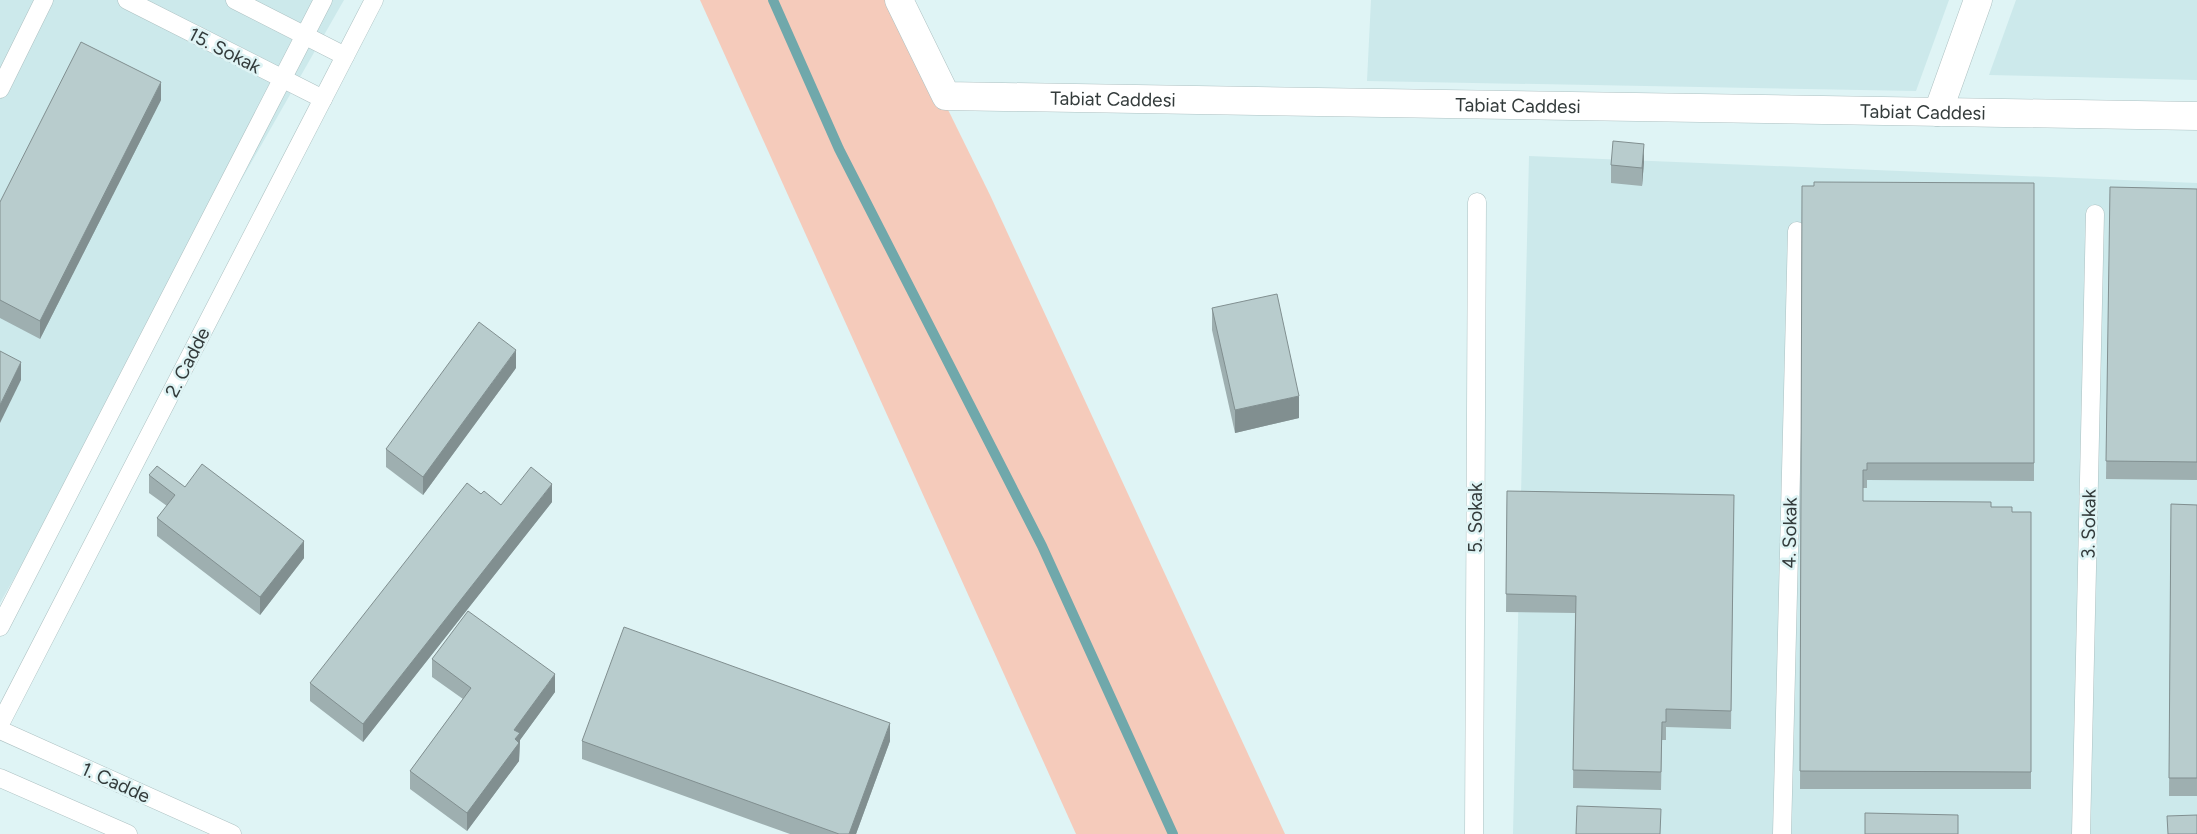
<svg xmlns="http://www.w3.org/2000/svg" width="2197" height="834" font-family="Figtree,sans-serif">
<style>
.built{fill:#cce9eb}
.green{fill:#f5cbbb}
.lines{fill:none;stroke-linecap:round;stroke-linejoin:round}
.stream{stroke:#70a8ab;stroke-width:10}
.lane-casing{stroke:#adc1c2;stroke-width:19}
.street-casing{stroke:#adc1c2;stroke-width:29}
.secondary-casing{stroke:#adc1c2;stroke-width:29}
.lane{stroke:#fff;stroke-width:18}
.street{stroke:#fff;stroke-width:28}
.secondary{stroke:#fff;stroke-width:28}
.wall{fill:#9eafb0}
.shaded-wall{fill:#818f90}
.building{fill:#b8cccd;stroke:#818f90}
.labels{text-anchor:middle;stroke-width:5;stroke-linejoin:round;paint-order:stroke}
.street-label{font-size:19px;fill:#333b3b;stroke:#dff4f5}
</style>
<rect width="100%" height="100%" fill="#dff4f5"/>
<!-- built -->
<g class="built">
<path d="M0 0H344L0 603Z"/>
<path d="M1371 0H1949L1916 91 1367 81Z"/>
<path d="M2016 0H2197V80L1989 75Z"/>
<path d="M1529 156 2197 183V834H1513Z"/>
</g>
<!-- green -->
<path class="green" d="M700 0H894L990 195 1285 834H1076Z"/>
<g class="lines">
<!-- stream -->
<path class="stream" d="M773 0 839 149 1042 546 1173 834"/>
<!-- lane casing -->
<g class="lane-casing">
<g id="lane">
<path d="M127 0 323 99"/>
<path d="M235 0 345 56"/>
<path d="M0 89 44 0"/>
<path d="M0 627 323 0"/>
<path d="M0 724 374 0"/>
<path d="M0 730 232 834"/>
<path d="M0 778 128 834"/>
<path d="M1474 834 1477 202"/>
<path d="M1782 834 1797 231"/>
<path d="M2081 834 2095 214"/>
</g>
</g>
<!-- street casing -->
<g class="street-casing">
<path id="street" d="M1938 112 1978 0"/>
</g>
<!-- secondary casing -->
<g class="secondary-casing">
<g id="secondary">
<path id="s1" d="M899 0 946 96 2197 116"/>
</g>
</g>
<!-- lane -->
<use href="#lane" class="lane"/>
<!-- street -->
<use href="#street" class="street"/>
<!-- secondary -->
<use href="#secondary" class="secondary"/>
</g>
<!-- wall -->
<g class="wall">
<path d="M161 100 40 339 0 318V202Z"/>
<path d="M1644 162 1642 186 1611 183V165Z"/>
<path d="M2034 183V481L1867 480V488H1863V501L1991 507 2012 512H2031V789H1800L1802 186Z"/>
<path d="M2110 187 2197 189V480L2106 479Z"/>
<path d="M1212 308 1299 418 1235 433 1212 330Z"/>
<path d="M516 368 423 495 386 467V449Z"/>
<path d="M149 475 185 487 304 558 260 615 157 536V518L167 506 149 493Z"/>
<path d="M1507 491 1734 495 1731 729 1666 727V740H1662L1661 790 1573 788 1575 613 1506 612Z"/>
<path d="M481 494 501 505 552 502 363 742 310 701V683Z"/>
<path d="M2171 504 2197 505V796H2169Z"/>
<path d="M432 659 555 692 520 740 519 761 467 831 410 789V771L463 699 432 677Z"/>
<path d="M582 741H890L856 834H790L582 759Z"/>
</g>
<!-- shaded-wall -->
<g class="shaded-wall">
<path d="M161 82V100L40 339V321Z"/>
<path d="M1644 144V162L1642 186V168Z"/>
<path d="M516 350V368L423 495V477Z"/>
<path d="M21 362V380L0 423V405Z"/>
<path d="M1299 396V418L1235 433V410Z"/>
<path d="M552 484V502L363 742V724Z"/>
<path d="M304 541V558L260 615V597Z"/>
<path d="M555 674V692L520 740 519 761 467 831V813L514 730Z"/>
<path d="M890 723V741L856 834H849Z"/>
</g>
<!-- building -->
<g class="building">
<path d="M81 42 161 82 40 321 0 300V202Z"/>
<path d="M1613 141 1644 144 1642 168 1611 165Z"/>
<path d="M1814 182 2034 183V463H1867V470H1863V501L1991 502V507H2012V512H2031V772L1800 771 1802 186H1814Z"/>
<path d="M2110 187 2197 189V462L2106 461Z"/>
<path d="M1277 294 1299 396 1235 410 1212 308Z"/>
<path d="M479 322 516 350 423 477 386 449Z"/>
<path d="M0 351 21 362 0 405Z"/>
<path d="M202 464 304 541 260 597 157 518 175 495 149 475 157 466 185 487Z"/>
<path d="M531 467 552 484 363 724 310 683 467 483 481 494 484 491 501 505Z"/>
<path d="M1507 491 1734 495 1731 711 1666 709V722H1662L1661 772 1573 770 1576 596 1506 594Z"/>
<path d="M2171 504 2197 505V778H2169Z"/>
<path d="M468 611 555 674 514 730 520 733 515 739 519 743 467 813 410 771 471 688 432 659Z"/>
<path d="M624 627 890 723 849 834H839L582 741Z"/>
<path d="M1577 806 1661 809 1660 834H1576Z"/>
<path d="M1865 813 1958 815V834H1865Z"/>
<path d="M2197 815V834H2168L2167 816Z"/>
</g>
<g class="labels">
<!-- street labels -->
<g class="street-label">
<text transform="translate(225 50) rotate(27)" y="7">15. Sokak</text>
<text dy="7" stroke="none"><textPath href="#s1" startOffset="274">Tabiat Caddesi</textPath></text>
<text dy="7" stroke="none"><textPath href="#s1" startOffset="679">Tabiat Caddesi</textPath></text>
<text dy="7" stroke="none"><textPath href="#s1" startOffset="1084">Tabiat Caddesi</textPath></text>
<text transform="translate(187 362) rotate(-63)" y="7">2. Cadde</text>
<text transform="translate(1475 518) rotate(-90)" y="7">5. Sokak</text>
<text transform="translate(2088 524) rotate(-89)" y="7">3. Sokak</text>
<text transform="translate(1789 533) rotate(-89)" y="7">4. Sokak</text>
<text transform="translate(116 782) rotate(24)" y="7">1. Cadde</text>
</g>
</g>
</svg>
